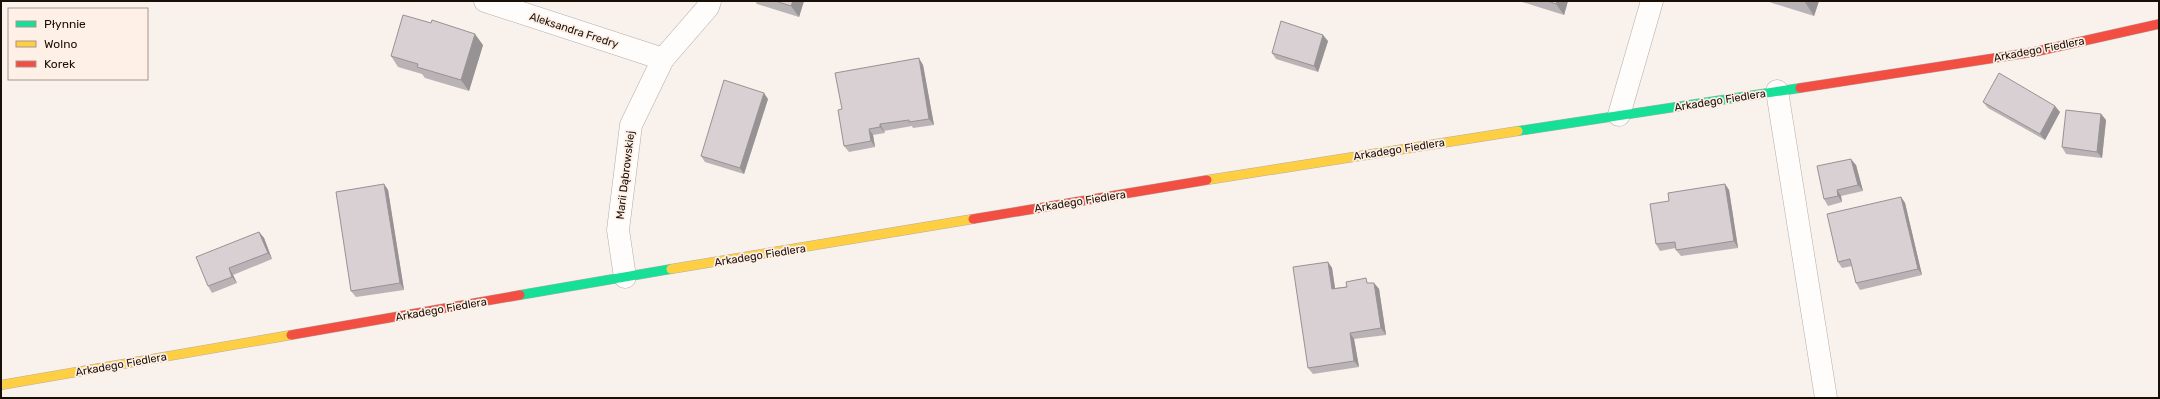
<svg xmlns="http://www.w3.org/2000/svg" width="2160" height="399" font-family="Rubik,sans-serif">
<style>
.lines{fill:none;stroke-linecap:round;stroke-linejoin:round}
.street-casing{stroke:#b5ada7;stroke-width:23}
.fast-casing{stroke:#b5ada7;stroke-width:10}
.slow-casing{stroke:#b5ada7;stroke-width:10}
.jam-casing{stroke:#b5ada7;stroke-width:10}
.street{stroke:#fefdfc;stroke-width:22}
.fast{stroke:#16e098;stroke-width:9}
.slow{stroke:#ffcf43;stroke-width:9}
.jam{stroke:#f24e42;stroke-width:9}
.wall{fill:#bab3b5}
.shaded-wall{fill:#979294}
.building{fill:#d8d0d3;stroke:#979294}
.labels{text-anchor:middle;stroke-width:3.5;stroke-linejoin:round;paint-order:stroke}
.street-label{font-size:11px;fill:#1a0f07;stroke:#fef0e6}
</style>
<rect width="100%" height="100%" fill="#f8f1ec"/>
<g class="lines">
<!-- street casing -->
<g class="street-casing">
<g id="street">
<path d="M485 1 663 59"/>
<path d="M1777 91 1826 398"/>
<path d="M1619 115 1652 1"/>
<path d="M625 277 618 230 631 125 663 59 708 7 710 1"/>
</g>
</g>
<!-- fast casing -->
<g class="fast-casing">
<g id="fast">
<path d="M1518 131 1800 88"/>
<path d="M520 295 671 269"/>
</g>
</g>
<!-- slow casing -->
<g class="slow-casing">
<g id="slow">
<path d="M1207 180 1518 131"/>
<path d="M671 269 973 219"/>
<path d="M1 385 291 335"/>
</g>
</g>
<!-- jam casing -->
<g class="jam-casing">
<g id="jam">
<path d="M1800 88 2034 52 2159 24"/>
<path d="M973 219 1207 180"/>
<path d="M291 335 520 295"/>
</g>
</g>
<!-- street -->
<use href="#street" class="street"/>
<!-- fast -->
<use href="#fast" class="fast"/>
<!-- slow -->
<use href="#slow" class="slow"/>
<!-- jam -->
<use href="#jam" class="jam"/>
</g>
<!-- wall -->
<g class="wall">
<path d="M755 1H804L799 17 757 4Z"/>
<path d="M1519 1H1568L1564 15Z"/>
<path d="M1766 1H1819L1814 16Z"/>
<path d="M1328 41 1318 72 1276 59 1272 53Z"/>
<path d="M483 45 469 91 425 78 422 74 398 67 391 56Z"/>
<path d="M923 65 934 125 913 128 912 126 884 131 885 133 873 135 875 147 849 152 844 146 842 109Z"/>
<path d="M768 99 744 174 705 162 701 156Z"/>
<path d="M1983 102 2060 112 2045 140 1988 108Z"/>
<path d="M2101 114 2106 120 2102 158 2066 154 2062 147Z"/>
<path d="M1856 165 1863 191 1841 196 1842 202 1828 206 1824 199Z"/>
<path d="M384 184 388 190 404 290 356 297 351 291Z"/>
<path d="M1725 184 1729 190 1738 248 1681 256 1676 250V248L1660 251 1656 244 1669 201Z"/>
<path d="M1901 197 1905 203 1922 275 1860 290 1856 283 1852 266 1842 268 1838 262Z"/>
<path d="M259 232 264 238 272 259 233 275 237 283 212 293 208 286Z"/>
<path d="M1328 262 1332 268 1335 288 1374 283 1379 289 1386 335 1354 339 1359 367 1313 374 1308 368Z"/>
</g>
<!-- shaded-wall -->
<g class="shaded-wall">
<path d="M793 1H804L799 17 791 6Z"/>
<path d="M1557 1H1568L1564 15 1556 4Z"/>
<path d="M1805 1H1819L1814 16 1805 2Z"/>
<path d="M475 34 483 45 469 91 461 80Z"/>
<path d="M1323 35 1328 41 1318 72 1314 66Z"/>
<path d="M919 58 923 65 934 125 929 119Z"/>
<path d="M764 93 768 99 744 174 740 168Z"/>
<path d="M2055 106 2060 112 2045 140 2040 134Z"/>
<path d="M2101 114 2106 120 2102 158 2097 152Z"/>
<path d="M880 124 884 131 885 133 880 127Z"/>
<path d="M869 129 873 135 875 147 871 141Z"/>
<path d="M1851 159 1856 165 1863 191 1858 185Z"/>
<path d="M384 184 388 190 404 290 400 283Z"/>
<path d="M1725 184 1729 190 1738 248 1734 241Z"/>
<path d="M1837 190 1841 196 1842 202 1838 196Z"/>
<path d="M1901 197 1905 203 1922 275 1918 269Z"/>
<path d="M259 232 264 238 272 259 268 253Z"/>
<path d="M1328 262 1332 268 1336 295 1332 289Z"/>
<path d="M229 268 233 275 237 283 232 277Z"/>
<path d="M1374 283 1379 289 1386 335 1381 328Z"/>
<path d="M1350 333 1354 339 1359 367 1354 361Z"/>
</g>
<!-- building -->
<g class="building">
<path d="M775 1H793L791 6Z"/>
<path d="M1548 1H1557L1556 4Z"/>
<path d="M403 15 431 23 432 20 475 34 461 80 417 67 418 64 391 56Z"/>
<path d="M1281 21 1323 35 1314 66 1272 53Z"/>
<path d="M919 58 929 119 909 122V120L880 124V127L869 129 871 141 844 146 838 110 842 109 835 73Z"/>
<path d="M1999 73 2055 106 2040 134 1983 102Z"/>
<path d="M724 80 764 93 740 168 701 156Z"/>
<path d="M2066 110 2101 114 2097 152 2062 147Z"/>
<path d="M1851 159 1858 185 1837 190 1838 196 1824 199 1817 166Z"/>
<path d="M384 184 400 283 351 291 336 192Z"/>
<path d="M1725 184 1734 241 1676 250 1675 242 1656 244 1650 204 1669 201 1668 193Z"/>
<path d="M1901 197 1918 269 1856 283 1850 259 1838 262 1827 214Z"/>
<path d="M259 232 268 253 229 268 232 277 208 286 196 257Z"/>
<path d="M1328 262 1332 289 1347 287 1346 282 1366 278 1367 283H1374L1381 328 1350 333 1354 361 1308 368 1293 267Z"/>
</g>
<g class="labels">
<!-- street labels -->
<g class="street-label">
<text transform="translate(574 30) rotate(18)" y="4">Aleksandra Fredry</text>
<text transform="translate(2039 49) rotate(-11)" y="4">Arkadego Fiedlera</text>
<text transform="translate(1720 100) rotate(-9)" y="4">Arkadego Fiedlera</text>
<text transform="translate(1399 149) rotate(-9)" y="4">Arkadego Fiedlera</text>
<text transform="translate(625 175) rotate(-83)" y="4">Marii Dąbrowskiej</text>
<text transform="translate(1080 201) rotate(-9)" y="4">Arkadego Fiedlera</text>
<text transform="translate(760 255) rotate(-9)" y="4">Arkadego Fiedlera</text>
<text transform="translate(441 309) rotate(-10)" y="4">Arkadego Fiedlera</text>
<text transform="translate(121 364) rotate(-10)" y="4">Arkadego Fiedlera</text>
</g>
</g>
<!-- border -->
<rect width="2160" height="399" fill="none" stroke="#1a0f07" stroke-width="4"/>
<!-- legend -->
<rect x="8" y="8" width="140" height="72" fill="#fef0e6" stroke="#a3968d"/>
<rect x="16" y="21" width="20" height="6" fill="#16e098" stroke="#a3968d"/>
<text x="44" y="28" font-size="12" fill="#1a0f07">Płynnie</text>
<rect x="16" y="41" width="20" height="6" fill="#ffcf43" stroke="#a3968d"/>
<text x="44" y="48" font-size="12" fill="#1a0f07">Wolno</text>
<rect x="16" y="61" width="20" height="6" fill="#f24e42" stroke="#a3968d"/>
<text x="44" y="68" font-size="12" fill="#1a0f07">Korek</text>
</svg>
